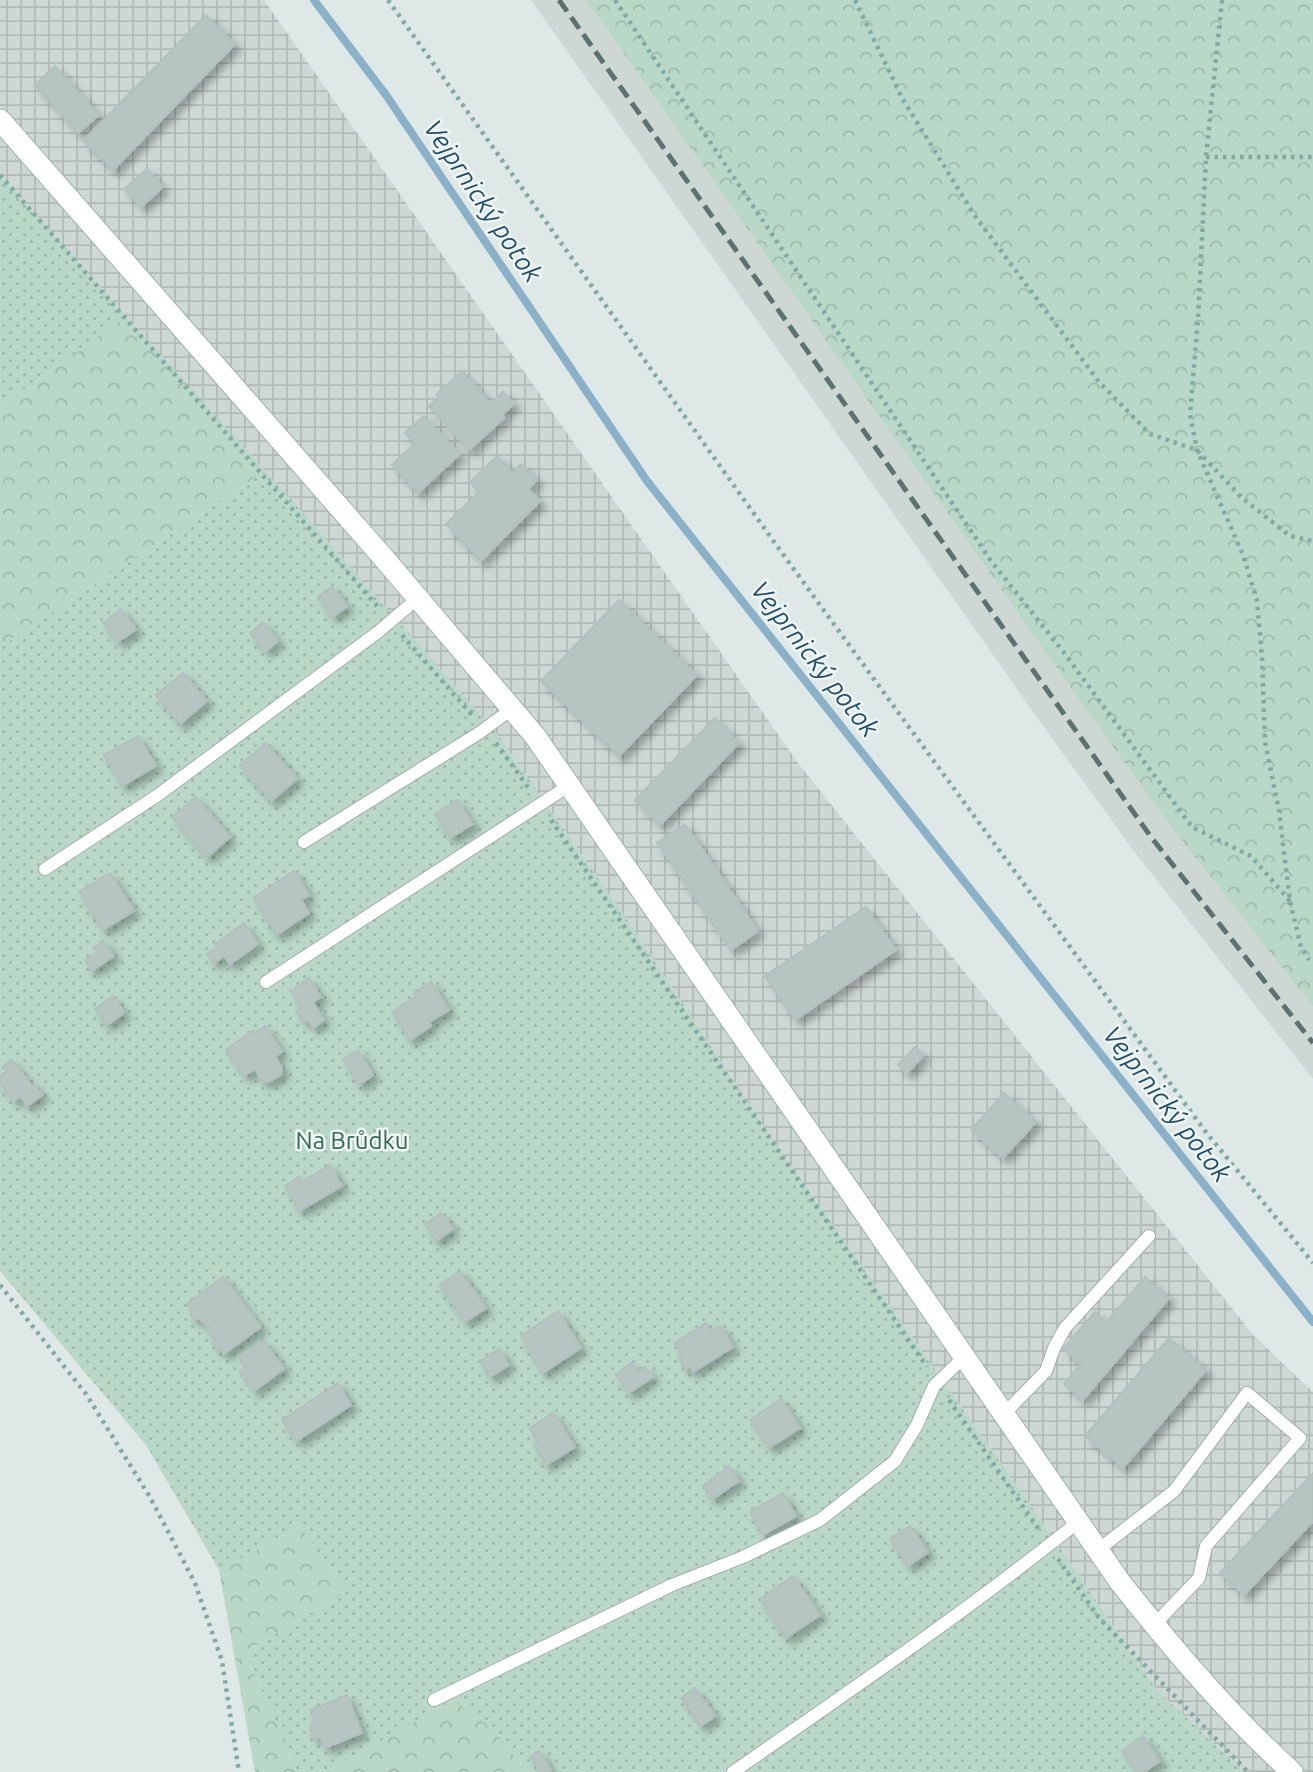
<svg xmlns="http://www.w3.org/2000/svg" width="1313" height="1772" font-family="Ubuntu,sans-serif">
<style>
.built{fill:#cdd8d5}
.industrial{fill:url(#industrial-grid)}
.forest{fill:url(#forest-crowns)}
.park{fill:url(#park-dots)}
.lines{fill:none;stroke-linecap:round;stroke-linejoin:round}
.stream{stroke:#8bb1c9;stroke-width:8}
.building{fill:#b7c5c2;stroke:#b2c1be;stroke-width:2;filter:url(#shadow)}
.lane-casing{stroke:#a2afad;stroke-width:14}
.secondary-casing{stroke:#9fb3b0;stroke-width:23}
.path{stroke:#82a9a5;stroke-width:4.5;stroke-dasharray:3.5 5;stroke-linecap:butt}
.lane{stroke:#fff;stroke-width:12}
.secondary{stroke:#fff;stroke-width:21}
.rail{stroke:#5b7271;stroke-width:5;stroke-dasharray:14 7;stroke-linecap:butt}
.labels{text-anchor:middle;stroke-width:5;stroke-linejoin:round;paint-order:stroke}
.park-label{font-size:24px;fill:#306952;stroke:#eef5f3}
.water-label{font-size:26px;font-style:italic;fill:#224f6c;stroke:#eef5f3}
</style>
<defs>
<pattern id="industrial-grid" width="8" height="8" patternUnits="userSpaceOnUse" patternTransform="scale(1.75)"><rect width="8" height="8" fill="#cdd8d5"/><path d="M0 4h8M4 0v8" fill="none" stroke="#b0bab7"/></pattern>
<pattern id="forest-crowns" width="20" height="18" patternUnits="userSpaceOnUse" patternTransform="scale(1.75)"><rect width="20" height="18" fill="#b9d8c8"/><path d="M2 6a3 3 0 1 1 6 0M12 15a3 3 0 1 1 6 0" fill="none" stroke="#9fbaac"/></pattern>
<pattern id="park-dots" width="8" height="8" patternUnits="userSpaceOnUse" patternTransform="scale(1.75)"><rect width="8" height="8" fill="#b9d8c8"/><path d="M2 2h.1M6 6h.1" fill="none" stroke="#9fbaac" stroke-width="1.8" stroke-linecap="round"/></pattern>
<filter id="shadow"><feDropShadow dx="6" dy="6" stdDeviation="3.5" flood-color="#0004"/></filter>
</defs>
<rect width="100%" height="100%" fill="#dee8e6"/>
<!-- built -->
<path class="built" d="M531 0H586L1082 704 1168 823 1313 1007V1079L1133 850 1046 730Z"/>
<!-- industrial -->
<path class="industrial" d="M0 0H264L798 763 1254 1336 1313 1392V1772H1244L1156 1689 1048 1530 771 1137 624 915 495 731 0 174Z"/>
<!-- forest -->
<g class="forest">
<path d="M586 0H1313V1007L1168 823 1082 704Z"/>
<path d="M126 316 266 471 0 647V407Z"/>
<path d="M300 1526 346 1592 245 1652 298 1772H255L219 1570Z"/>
<path d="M453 1699 496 1731 526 1772H326Z"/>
</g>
<!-- park -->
<g class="park">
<path d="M0 174 126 316 0 407Z"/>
<path d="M266 471 495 731 624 915 771 1137 1048 1530 1156 1689 1244 1772H526L496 1731 453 1700 326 1772H298L245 1652 346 1592 300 1526 219 1570 146 1445 0 1271V647Z"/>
</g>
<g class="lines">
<!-- stream -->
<path class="stream" d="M314 0 386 95 647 481 1313 1322"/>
</g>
<!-- building -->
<g class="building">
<path d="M206 15 235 44 113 170 83 141Z"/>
<path d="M55 66 99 115 78 133 35 85Z"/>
<path d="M147 169 163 187 141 207 124 189Z"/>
<path d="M462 371 490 403 503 392 514 404 502 415 504 418 469 450 429 406 439 397 436 395Z"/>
<path d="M424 416 460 454 418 493 392 465 415 443 405 433Z"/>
<path d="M497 456 512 472 521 464 537 480 528 489 540 501 481 561 446 524 479 492 470 482Z"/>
<path d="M332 587 347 606 333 617 318 597Z"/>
<path d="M619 600 697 675 619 756 541 681Z"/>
<path d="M121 609 136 629 118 642 103 623Z"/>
<path d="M263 622 278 641 266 651 250 633Z"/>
<path d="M183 673 207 701 180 724 156 695Z"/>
<path d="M715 718 739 743 660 825 635 800Z"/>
<path d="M138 736 156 766 122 786 104 755Z"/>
<path d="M266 743 297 779 271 801 240 765Z"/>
<path d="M196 797 230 837 207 857 172 817Z"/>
<path d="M457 800 473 824 450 838 435 814Z"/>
<path d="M685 824 758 931 731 950 657 843Z"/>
<path d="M294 871 309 895 301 900 309 913 276 935 253 898Z"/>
<path d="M110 873 134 911 103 930 79 892Z"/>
<path d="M866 907 896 950 795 1020 765 976Z"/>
<path d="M244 923 258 944 230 964 224 956 214 963 207 954 218 947 215 944Z"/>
<path d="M104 941 114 956 91 971 85 960 98 952 94 947Z"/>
<path d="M309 978 321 997 313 1002 324 1020 313 1028 308 1020 304 1022 296 1011 302 1008 291 991Z"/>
<path d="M431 982 449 1010 429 1022 431 1026 410 1040 392 1012 417 996 414 993Z"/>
<path d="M113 996 124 1013 107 1025 95 1009Z"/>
<path d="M265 1026 282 1052 275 1056 282 1068 281 1075 269 1082 262 1081 255 1069 244 1076 226 1050 252 1031 254 1033Z"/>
<path d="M915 1047 924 1055 907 1073 898 1065Z"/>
<path d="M358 1050 373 1075 359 1085 343 1059Z"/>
<path d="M12 1060 33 1087 35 1085 42 1095 27 1106 20 1097 14 1101 0 1083V1076L7 1071 4 1066Z"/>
<path d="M1004 1093 1036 1122 1003 1158 971 1130Z"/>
<path d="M330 1165 342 1186 299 1211 285 1186 299 1177 302 1182Z"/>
<path d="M441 1213 453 1229 436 1241 425 1224Z"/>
<path d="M460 1271 486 1308 465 1322 439 1285Z"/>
<path d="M223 1277 242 1302 206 1329 207 1327 200 1319H194L190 1314 191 1309 187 1304Z"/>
<path d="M1145 1277 1169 1298 1083 1400 1064 1384 1081 1364 1063 1349 1095 1312 1107 1322Z"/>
<path d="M242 1302 261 1327 224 1354 220 1349 215 1347 212 1343 214 1337 208 1328 206 1329Z"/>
<path d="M558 1311 581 1348 542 1373 521 1336Z"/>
<path d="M706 1323 711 1332 720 1326 733 1347 693 1372 690 1366 685 1369 679 1359 683 1356 675 1343Z"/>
<path d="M1169 1338 1206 1370 1123 1468 1085 1436Z"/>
<path d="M264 1341 284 1369 254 1391 240 1372 246 1368 240 1358Z"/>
<path d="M499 1349 509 1365 490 1377 480 1361Z"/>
<path d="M631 1363 638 1372 645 1367 653 1377 629 1393 616 1375Z"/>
<path d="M338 1383 351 1405 297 1441 282 1420Z"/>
<path d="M781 1399 800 1428 769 1448 750 1420Z"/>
<path d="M553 1413 575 1447 546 1465 534 1445 538 1442 530 1428Z"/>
<path d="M729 1466 739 1481 712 1499 703 1486Z"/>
<path d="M1313 1473V1521L1244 1595 1220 1573Z"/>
<path d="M783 1493 796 1516 763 1535 750 1512Z"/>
<path d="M910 1526 928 1552 908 1566 890 1539Z"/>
<path d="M793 1576 820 1615 786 1638 760 1599Z"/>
<path d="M695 1688 715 1716 701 1726 681 1698Z"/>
<path d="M347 1695 362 1733 325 1748 320 1737 316 1738 312 1736 310 1729 311 1724 315 1723 310 1710Z"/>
<path d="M1143 1736 1160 1761 1144 1772H1137L1122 1751Z"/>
<path d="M539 1751 551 1770 548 1772H540L530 1757Z"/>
</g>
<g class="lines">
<!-- lane casing -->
<g class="lane-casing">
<g id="lane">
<path d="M304 842 479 733 512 709"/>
<path d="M45 869 158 795 378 632 418 598"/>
<path d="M266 982 570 785"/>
<path d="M1004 1414 1046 1371 1054 1348 1065 1328 1149 1236"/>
<path d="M1098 1550 1174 1491 1247 1393 1300 1438 1206 1546 1199 1578 1154 1625"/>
<path d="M434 1700 672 1585 743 1557 820 1520 895 1461 917 1425 934 1386 964 1357"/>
<path d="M733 1772C850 1691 967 1611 1078 1522"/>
</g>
</g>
<!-- secondary casing -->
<g class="secondary-casing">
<path id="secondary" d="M0 120 382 556 535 736 1120 1582C1173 1649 1228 1714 1292 1772"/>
</g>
<!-- path -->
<g class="path">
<path d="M388 0 777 546 903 719 1205 1131 1313 1263"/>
<path d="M615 0 991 561 1065 654 1192 827 1251 856 1290 901"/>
<path d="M855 0 902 98 975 216 1099 382 1150 434 1197 450 1242 498 1290 536 1313 541"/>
<path d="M1222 0 1206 157 1198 319 1190 414 1197 450 1243 555 1257 601 1262 657 1265 742 1279 811 1290 901 1301 947 1309 960"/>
<path d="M1206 157H1313"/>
<path d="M0 175 378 607"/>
<path d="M402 635 472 715"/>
<path d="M496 743 530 790"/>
<path d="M551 820 927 1367"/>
<path d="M0 1285 86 1394 150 1497 195 1583 222 1661 239 1772"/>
<path d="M949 1400 1040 1531"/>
<path d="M1058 1559 1099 1618 1248 1772"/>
</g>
<!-- lane -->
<use href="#lane" class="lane"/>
<!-- secondary -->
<use href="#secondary" class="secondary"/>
<!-- rail -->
<path class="rail" d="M559 0 1151 837 1313 1043"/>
</g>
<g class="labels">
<!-- park labels -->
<g class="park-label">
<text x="352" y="1149">Na Brůdku</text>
</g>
<!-- water labels -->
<g class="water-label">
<text transform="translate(483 201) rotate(56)" y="9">Vejprnický potok</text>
<text transform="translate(815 659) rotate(52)" y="9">Vejprnický potok</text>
<text transform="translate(1167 1104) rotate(52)" y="9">Vejprnický potok</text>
</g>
</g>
</svg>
